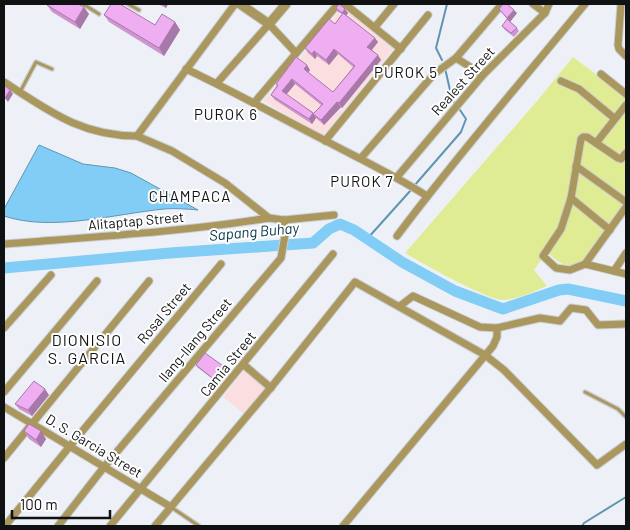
<svg xmlns="http://www.w3.org/2000/svg" width="630" height="530" font-family="Barlow,sans-serif">
<style>
.education{fill:#fbdfe0}
.green{fill:#e0ec94}
.water{fill:#81cdf5;stroke:#5f95b1}
.lines{fill:none;stroke-linecap:round;stroke-linejoin:round}
.stream{stroke:#5f95b1;stroke-width:2}
.river{stroke:#81cdf5;stroke-width:11}
.service-casing{stroke:#cacdd3;stroke-width:5.5}
.minor-casing{stroke:#cacdd3;stroke-width:9}
.tertiary-casing{stroke:#cacdd3;stroke-width:11}
.service{stroke:#aa975d;stroke-width:3}
.minor{stroke:#aa975d;stroke-width:7}
.tertiary{stroke:#aa975d;stroke-width:9}
.wall{fill:#ce95d0;fill-rule:evenodd}
.shaded-wall{fill:#a779a9}
.building{fill:#efadf2;stroke:#a779a9}
.labels{text-anchor:middle;stroke-width:4;stroke-linejoin:round;paint-order:stroke}
.street-label{font-size:14px;fill:#101113;stroke:#fefefe}
.neighbourhood-label{font-size:15px;letter-spacing:1px;fill:#101113;stroke:#fefefe}
.water-label{font-size:15px;font-style:italic;fill:#08364b;stroke:#fefefe}
.quarter-label{font-size:16px;letter-spacing:1px;fill:#101113;stroke:#fefefe}
</style>
<rect width="100%" height="100%" fill="#edf1f7"/>
<!-- education -->
<g class="education">
<path d="M349 12 394 48 323 136 263 101 338 13 345 18Z"/>
<path d="M245 369 268 388 245 415 223 397Z"/>
</g>
<!-- green -->
<path class="green" d="M573 57 626 97V206L584 263C564 267 562 266 547 252L534 270 547 286C533 292 519 299 503 300 487 300 422 263 405 253L537 101Z"/>
<!-- water -->
<path class="water" d="M39 145 83 164 115 168 131 173 198 210C187 209 175 208 164 209 114 214 52 232 4 216V209Z"/>
<g class="lines">
<!-- stream -->
<g class="stream">
<path d="M442 60 436 48 447 4"/>
<path d="M445 68 452 99 455 104"/>
<path d="M414 186 461 132 466 119 458 107"/>
<path d="M367 239 411 190"/>
<path d="M582 526 584 523 626 497"/>
</g>
<!-- river -->
<path class="river" d="M4 268 170 253 313 243 329 229 340 224 354 230 402 262 455 291 503 309 559 290 568 289 626 301"/>
<!-- service casing -->
<g class="service-casing">
<g id="service">
<path d="M83 4 99 14"/>
<path d="M128 4 139 10"/>
<path d="M20 92 36 62 52 69"/>
<path d="M585 392 618 409 626 417"/>
<path d="M171 507 199 526"/>
</g>
</g>
<!-- minor casing -->
<g class="minor-casing">
<g id="minor">
<path d="M345 4 401 49"/>
<path d="M533 4 545 13"/>
<path d="M621 4 618 45 619 49 626 56"/>
<path d="M375 27 394 4"/>
<path d="M456 58 483 75"/>
<path d="M186 69C233 91 279 117 326 141 360 159 394 175 427 196"/>
<path d="M601 74 626 94"/>
<path d="M561 81 579 89 614 118"/>
<path d="M4 82C49 111 81 136 137 136L235 4"/>
<path d="M217 83 269 24 296 53"/>
<path d="M254 103 338 4"/>
<path d="M137 136 172 151 225 183 269 218 284 220 334 215"/>
<path d="M325 141 428 15"/>
<path d="M596 143 626 105"/>
<path d="M626 153 621 159 618 158 587 137H583L581 139 571 198 561 229 543 256 556 268 570 270 585 264 626 274"/>
<path d="M361 158 434 74 456 58 502 4"/>
<path d="M576 166 626 202"/>
<path d="M397 177 483 75 545 13 549 4"/>
<path d="M571 198 610 230"/>
<path d="M397 236C457 156 522 81 585 4"/>
<path d="M4 244C92 237 181 232 269 218"/>
<path d="M585 264 626 207"/>
<path d="M614 271 626 253"/>
<path d="M400 306 413 296 480 327 497 328 540 318 560 321 571 308 586 310 598 325 626 324"/>
<path d="M4 328 51 275"/>
<path d="M244 365 271 388"/>
<path d="M4 392 97 281"/>
<path d="M4 407 171 507"/>
<path d="M4 458 149 281"/>
<path d="M5 526 70 446 221 264"/>
<path d="M58 526 104 467 281 258 285 235 284 220"/>
<path d="M110 526 333 254"/>
<path d="M155 526 273 385 355 282 485 355 504 370 597 465 626 444"/>
<path d="M343 526 493 346 497 337V328"/>
</g>
</g>
<!-- tertiary casing -->
<g class="tertiary-casing">
<path id="tertiary" d="M240 4 269 24 286 4"/>
</g>
<!-- service -->
<use href="#service" class="service"/>
<!-- minor -->
<use href="#minor" class="minor"/>
<!-- tertiary -->
<use href="#tertiary" class="tertiary"/>
</g>
<!-- wall -->
<g class="wall">
<path d="M158 4H168L166 8Z"/>
<path d="M47 5 89 14 80 29 52 12Z"/>
<path d="M336 8 348 13 346 15 378 42 372 50 381 60 342 108 341 107 324 125 316 118 312 124 275 100 271 95 277 85 276 84 310 70 308 73 333 92 353 67 338 54 329 65 317 56 315 59 308 53 305 48 335 24 342 14 338 12ZM295 84 321 105 314 113 286 95Z"/>
<path d="M499 9 517 13 510 22 517 28 519 31 514 37 505 30 502 26 508 20Z"/>
<path d="M104 15 155 25 175 22 180 30 164 56 109 22Z"/>
<path d="M196 365 227 370 218 383 197 367Z"/>
<path d="M49 395 32 416 19 409 15 404Z"/>
<path d="M24 431 46 439 41 447 29 439Z"/>
</g>
<!-- shaded-wall -->
<g class="shaded-wall">
<path d="M163 4H168L166 8Z"/>
<path d="M84 7 89 14 80 29 75 22Z"/>
<path d="M345 9 348 13 345 17 342 13Z"/>
<path d="M514 10 517 13 510 22 507 18Z"/>
<path d="M175 22 180 30 164 56 159 48Z"/>
<path d="M375 38 378 42 370 52 367 47Z"/>
<path d="M334 49 338 54 329 65 326 60Z"/>
<path d="M314 51 317 56 315 59 312 54Z"/>
<path d="M378 55 381 60 342 108 339 103Z"/>
<path d="M307 65 310 70 307 74 304 69Z"/>
<path d="M292 79 295 84 285 96 282 91Z"/>
<path d="M10 90 13 94 8 102 5 98Z"/>
<path d="M337 102 341 107 324 125 321 120Z"/>
<path d="M313 113 316 118 312 124 309 119Z"/>
<path d="M226 368 227 370 218 383 216 381Z"/>
<path d="M45 389 49 395 32 416 28 410Z"/>
<path d="M41 431 46 439 41 447 36 440Z"/>
</g>
<!-- building -->
<g class="building">
<path d="M48 4H78L84 7 75 22 47 5Z"/>
<path d="M111 4H120L155 25 162 14 175 22 159 48 104 15Z"/>
<path d="M339 4 345 9 342 13 336 8Z"/>
<path d="M503 4H507L514 10 507 18 499 9Z"/>
<path d="M343 13 375 38 367 47 378 55 339 103 337 102 321 120 313 114 323 104 292 79 282 91 313 113 309 119 271 95 278 85 276 84 296 57 307 65 304 69 333 92 355 66 334 49 326 60 314 51 312 54 305 48 329 19 335 24Z"/>
<path d="M507 19 517 28 511 33 502 26Z"/>
<path d="M4 85 10 90 5 98 4 97Z"/>
<path d="M205 353 226 368 216 381 196 365Z"/>
<path d="M34 381 45 389 28 410 15 404Z"/>
<path d="M29 424 41 431 36 440 24 431Z"/>
</g>
<g class="labels">
<!-- street labels -->
<g class="street-label">
<text transform="translate(463 81) rotate(-48)" y="5">Realest Street</text>
<text transform="translate(136 221) rotate(-5)" y="5">Alitaptap Street</text>
<text transform="translate(164 313) rotate(-50)" y="5">Rosal Street</text>
<text transform="translate(195 340) rotate(-50)" y="5">Ilang-Ilang Street</text>
<text transform="translate(228 364) rotate(-51)" y="5">Camia Street</text>
<text transform="translate(94 446) rotate(31)" y="5">D. S. Garcia Street</text>
</g>
<!-- neighbourhood labels -->
<g class="neighbourhood-label">
<text x="406" y="78">PUROK 5</text>
<text x="226" y="120">PUROK 6</text>
<text x="362" y="187">PUROK 7</text>
<text x="190" y="202">CHAMPACA</text>
</g>
<!-- water labels -->
<g class="water-label">
<text transform="translate(254 232) rotate(-5)" y="5">Sapang Buhay</text>
</g>
<!-- quarter labels -->
<g class="quarter-label">
<text x="87" y="346">DIONISIO<tspan x="87" dy="18">S. GARCIA</tspan></text>
</g>
</g>
<!-- border -->
<rect width="630" height="530" fill="none" stroke="#101113" stroke-width="10"/>
<!-- scale -->
<path d="M12 510v8h98v-8" fill="none" stroke="#101113" stroke-width="2.5"/>
<text x="20" y="510" font-size="15" fill="#101113" stroke="#fefefe" stroke-width="4" paint-order="stroke">100 m</text>
</svg>
